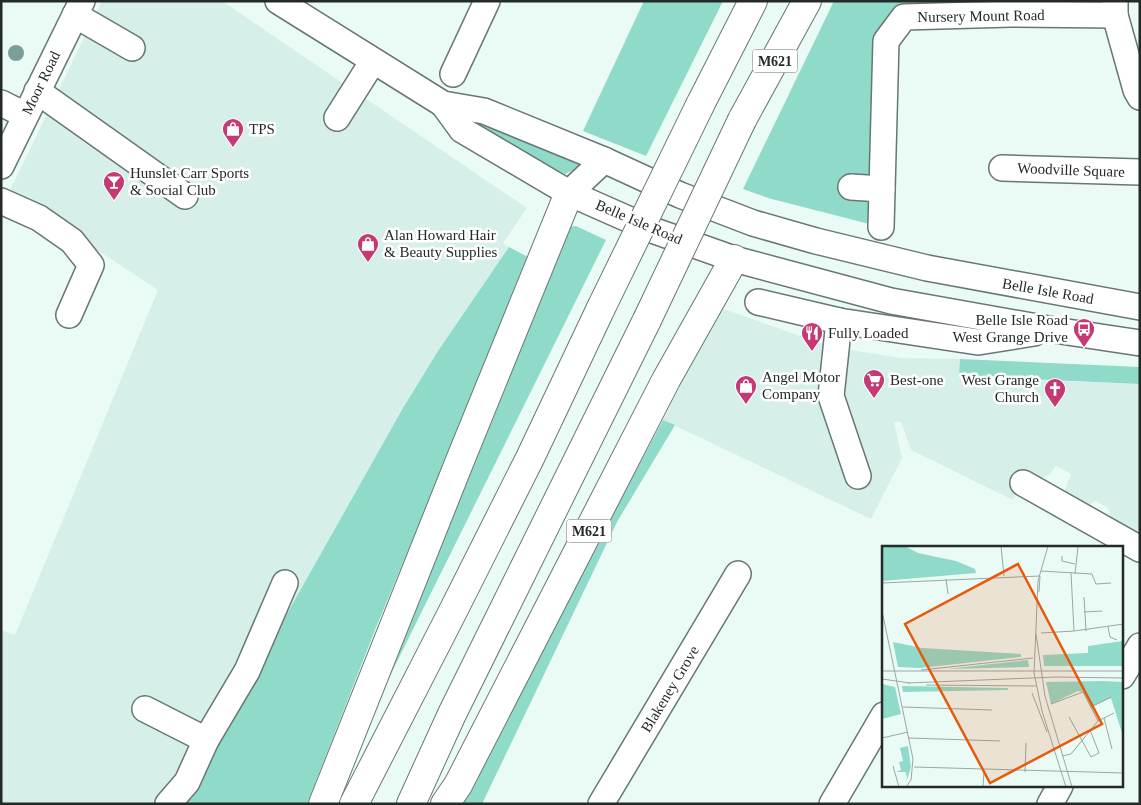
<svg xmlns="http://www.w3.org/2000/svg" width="1141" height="805" font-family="'Times New Roman',serif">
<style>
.built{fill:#d6f0e9}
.green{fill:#8fdac9}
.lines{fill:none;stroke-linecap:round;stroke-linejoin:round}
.minor-casing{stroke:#687774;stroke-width:28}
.highway-casing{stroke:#687774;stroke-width:30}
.minor{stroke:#fff;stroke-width:25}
.highway{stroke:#fff;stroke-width:28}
.highway-bridge-casing{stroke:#687774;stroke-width:30;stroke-linecap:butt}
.highway-bridge{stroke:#fff;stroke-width:28}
.tree{fill:#7b9f98}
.labels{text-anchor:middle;stroke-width:5;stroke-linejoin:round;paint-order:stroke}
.shield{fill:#fff;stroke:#656a68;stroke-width:1}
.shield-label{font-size:14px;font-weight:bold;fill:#232a28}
.street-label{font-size:15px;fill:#232a28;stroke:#fff}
.poi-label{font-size:15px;fill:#232a28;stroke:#fff;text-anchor:start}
.inset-road{fill:none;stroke:#9aa7a4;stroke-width:1}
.view{fill:#e8590c;fill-opacity:0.15;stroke:#e8590c;stroke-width:2.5}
.inset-edge{fill:none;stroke:#232a28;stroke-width:2.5}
</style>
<rect width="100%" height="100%" fill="#eafbf6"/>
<!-- built -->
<g class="built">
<path d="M102 1H222L527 208 503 243 509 247 438 351 403 408 275 635 168 804H1V630L15 635 158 290 9 192Z"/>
<path d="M721 308 832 347 901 358 960 359V377L1140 384V538L1112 522 1108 508 1096 501 1086 506 1064 493 1071 474 1056 466 1050 474 1045 477 1023 483 1013 500 911 450 901 422H894L902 458 871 519 663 420 710 324Z"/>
</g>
<!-- green -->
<g class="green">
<path d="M644 1H723L646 156 583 131Z"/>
<path d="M834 1H1012L1011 14 904 17 886 41 881 227 768 198 743 189Z"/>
<path d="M470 120 584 165 565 174 509 145Z"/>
<path d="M576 226 606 240 376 704 566 227Z"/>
<path d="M509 247 530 258 375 630 307 804H168L275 635 403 408 438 351Z"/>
<path d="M960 359 1140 367V384L959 376Z"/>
<path d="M663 420 675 425 617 522 482 804H459Z"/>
</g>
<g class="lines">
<!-- minor casing -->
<g class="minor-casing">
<g id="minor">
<path d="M278 1 443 104 484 111 604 160 680 195 753 223 816 241 927 268 1140 307"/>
<path d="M1115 1V15L1136 90 1140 97"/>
<path d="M75 15 132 48"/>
<path d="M453 74 487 1"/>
<path d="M37 91 185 196"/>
<path d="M1 103 25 115"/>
<path d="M443 104 462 130 569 193 655 231 734 259 891 301 1054 330 1140 343"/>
<path d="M337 118 373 61"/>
<path d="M1 166 82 1"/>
<path d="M1002 168 1140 172"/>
<path d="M851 187 882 189"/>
<path d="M569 193 604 160"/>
<path d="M1 201 39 218 72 241 91 265 69 315"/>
<path d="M881 227 886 41 904 17 1011 14 1115 15"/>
<path d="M758 302 839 321 978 342 1034 333"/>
<path d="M839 321 831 396 858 476"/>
<path d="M1023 483 1140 549"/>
<path d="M1122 676 1140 646"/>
<path d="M145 709 206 740"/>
<path d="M168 804 187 782 206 740 247 671 285 583"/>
<path d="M601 804 738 574"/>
<path d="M832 804 884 715"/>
<path d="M1050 804 1060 786"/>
</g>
</g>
<!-- highway casing -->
<g class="highway-casing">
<g id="highway">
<path d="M700 105 753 1"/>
<path d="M742 120 807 1"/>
<path d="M323 804 459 463 569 193"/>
<path d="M354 804 450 617 530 458 601 308"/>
<path d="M411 804 452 714 647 320"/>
<path d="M445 804 458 785 666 380 734 259"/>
</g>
</g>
<!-- minor -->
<use href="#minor" class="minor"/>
<!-- highway -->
<use href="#highway" class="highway"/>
<!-- highway-bridge casing -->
<g class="highway-bridge-casing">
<g id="highway-bridge">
<path d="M601 308 700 105"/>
<path d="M647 320 742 120"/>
</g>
</g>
<!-- highway-bridge -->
<use href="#highway-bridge" class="highway-bridge"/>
</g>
<!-- trees -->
<circle class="tree" cx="16" cy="53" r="8"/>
<!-- icons -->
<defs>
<g id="shop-pin" transform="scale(1.125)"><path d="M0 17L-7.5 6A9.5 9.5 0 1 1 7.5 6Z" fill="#c43a74" stroke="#fff"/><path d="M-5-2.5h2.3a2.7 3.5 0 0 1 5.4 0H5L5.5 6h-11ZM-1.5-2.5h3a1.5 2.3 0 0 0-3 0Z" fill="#fff"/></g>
<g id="bar-pin" transform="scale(1.125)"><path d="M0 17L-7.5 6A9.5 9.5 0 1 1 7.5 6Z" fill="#c43a74" stroke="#fff"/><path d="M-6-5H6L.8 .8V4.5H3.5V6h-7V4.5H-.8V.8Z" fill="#fff"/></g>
<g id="bus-pin" transform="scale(1.125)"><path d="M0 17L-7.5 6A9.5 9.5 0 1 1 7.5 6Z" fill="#c43a74" stroke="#fff"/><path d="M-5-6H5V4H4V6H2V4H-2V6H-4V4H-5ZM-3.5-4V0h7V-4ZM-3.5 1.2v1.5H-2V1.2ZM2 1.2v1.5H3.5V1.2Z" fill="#fff"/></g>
<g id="restaurant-pin" transform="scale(1.125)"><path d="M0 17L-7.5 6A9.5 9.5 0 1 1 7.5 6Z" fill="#c43a74" stroke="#fff"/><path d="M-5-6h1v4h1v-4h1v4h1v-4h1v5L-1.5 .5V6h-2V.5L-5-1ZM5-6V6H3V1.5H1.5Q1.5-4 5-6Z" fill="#fff"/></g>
<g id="supermarket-pin" transform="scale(1.125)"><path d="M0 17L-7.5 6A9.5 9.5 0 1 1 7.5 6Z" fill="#c43a74" stroke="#fff"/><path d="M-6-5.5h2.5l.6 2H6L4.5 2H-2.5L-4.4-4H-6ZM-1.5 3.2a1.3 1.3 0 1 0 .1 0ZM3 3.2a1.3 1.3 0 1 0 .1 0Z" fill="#fff"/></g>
<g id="church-pin" transform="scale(1.125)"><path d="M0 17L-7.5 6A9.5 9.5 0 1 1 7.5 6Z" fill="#c43a74" stroke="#fff"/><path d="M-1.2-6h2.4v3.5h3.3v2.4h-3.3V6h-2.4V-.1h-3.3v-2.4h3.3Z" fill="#fff"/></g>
</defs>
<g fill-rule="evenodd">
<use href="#shop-pin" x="233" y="129"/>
<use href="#bar-pin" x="114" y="182"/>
<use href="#shop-pin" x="368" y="244"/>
<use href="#bus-pin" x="1084" y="329"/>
<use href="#restaurant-pin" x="812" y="333"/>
<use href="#supermarket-pin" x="874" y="380"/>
<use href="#shop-pin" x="746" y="386"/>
<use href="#church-pin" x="1055" y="389"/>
</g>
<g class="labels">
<!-- shield labels -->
<g class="shield">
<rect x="752.5" y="49.5" width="45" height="23" rx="4"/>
<rect x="566.5" y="519.5" width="45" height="23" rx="4"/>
</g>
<g class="shield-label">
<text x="775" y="66">M621</text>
<text x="589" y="536">M621</text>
</g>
<!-- street labels -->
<g class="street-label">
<text transform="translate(981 16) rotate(-1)" y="5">Nursery Mount Road</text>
<text transform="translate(41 83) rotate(-64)" y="5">Moor Road</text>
<text transform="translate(1071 170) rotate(2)" y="5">Woodville Square</text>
<text transform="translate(639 222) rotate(23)" y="5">Belle Isle Road</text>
<text transform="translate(1048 291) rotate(10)" y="5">Belle Isle Road</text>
<text transform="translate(670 689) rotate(-59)" y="5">Blakeney Grove</text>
</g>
<!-- poi labels -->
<g class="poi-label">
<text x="249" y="134">TPS</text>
<text x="130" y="178">Hunslet Carr Sports<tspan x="130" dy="17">&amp; Social Club</tspan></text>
<text x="384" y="240">Alan Howard Hair<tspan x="384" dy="17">&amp; Beauty Supplies</tspan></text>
<text x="1068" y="325" text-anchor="end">Belle Isle Road<tspan x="1068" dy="17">West Grange Drive</tspan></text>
<text x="828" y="338">Fully Loaded</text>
<text x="762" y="382">Angel Motor<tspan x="762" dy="17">Company</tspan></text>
<text x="890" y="385">Best-one</text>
<text x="1039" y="385" text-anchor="end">West Grange<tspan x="1039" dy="17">Church</tspan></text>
</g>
</g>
<!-- overview -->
<g transform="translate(882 546)">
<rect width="241" height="241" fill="#eafbf6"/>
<path d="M0 0H23L36 7 74 15 93 23 94 27 0 35ZM241 95V120H162L161 109 206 107V100ZM11 96 40 102 139 108V111L38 122 16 121ZM146 114 147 121 65 123ZM221 135 241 136V190L229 152 209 161 201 146 196 145 169 158 164 136ZM0 138 13 141 19 168 0 173ZM20 140 126 142V144L21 146ZM26 200 29 221 25 234 24 226H14L19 224 17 216 21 215 18 202Z" fill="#8fdac9"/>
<path class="inset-road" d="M119 0 122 30M166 0 156 35 152 127 160 165 184 241M180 10V15L193 18M159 25 210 28 214 38 229 37M189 27 192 85 242 78M193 28 196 1M64 33 66 48M0 37 158 30M157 46 158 30M202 51 204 85M0 65 31 213 29 234 24 241M202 66 220 65M226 81 228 91 235 94M159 87 192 85M154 88 163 150 190 241M39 124 151 112M0 125H242M0 133 28 137M26 137 174 131 242 132M44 139 154 140M150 147 165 186M169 158 201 146 216 175M21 161 110 164M209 161 229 151M187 171 209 211 217 207 208 184M222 172 230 203M0 192 26 186M27 192 118 195M180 210 189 208 216 175 232 167M11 220 17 241M32 221 242 227M143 226 144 197M101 241 102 225"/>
<path class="view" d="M136 18 220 178 108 237 23 78Z"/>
<rect width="241" height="241" class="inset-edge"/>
</g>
<!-- border -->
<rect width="1141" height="805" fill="none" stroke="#232a28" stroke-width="5"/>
</svg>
